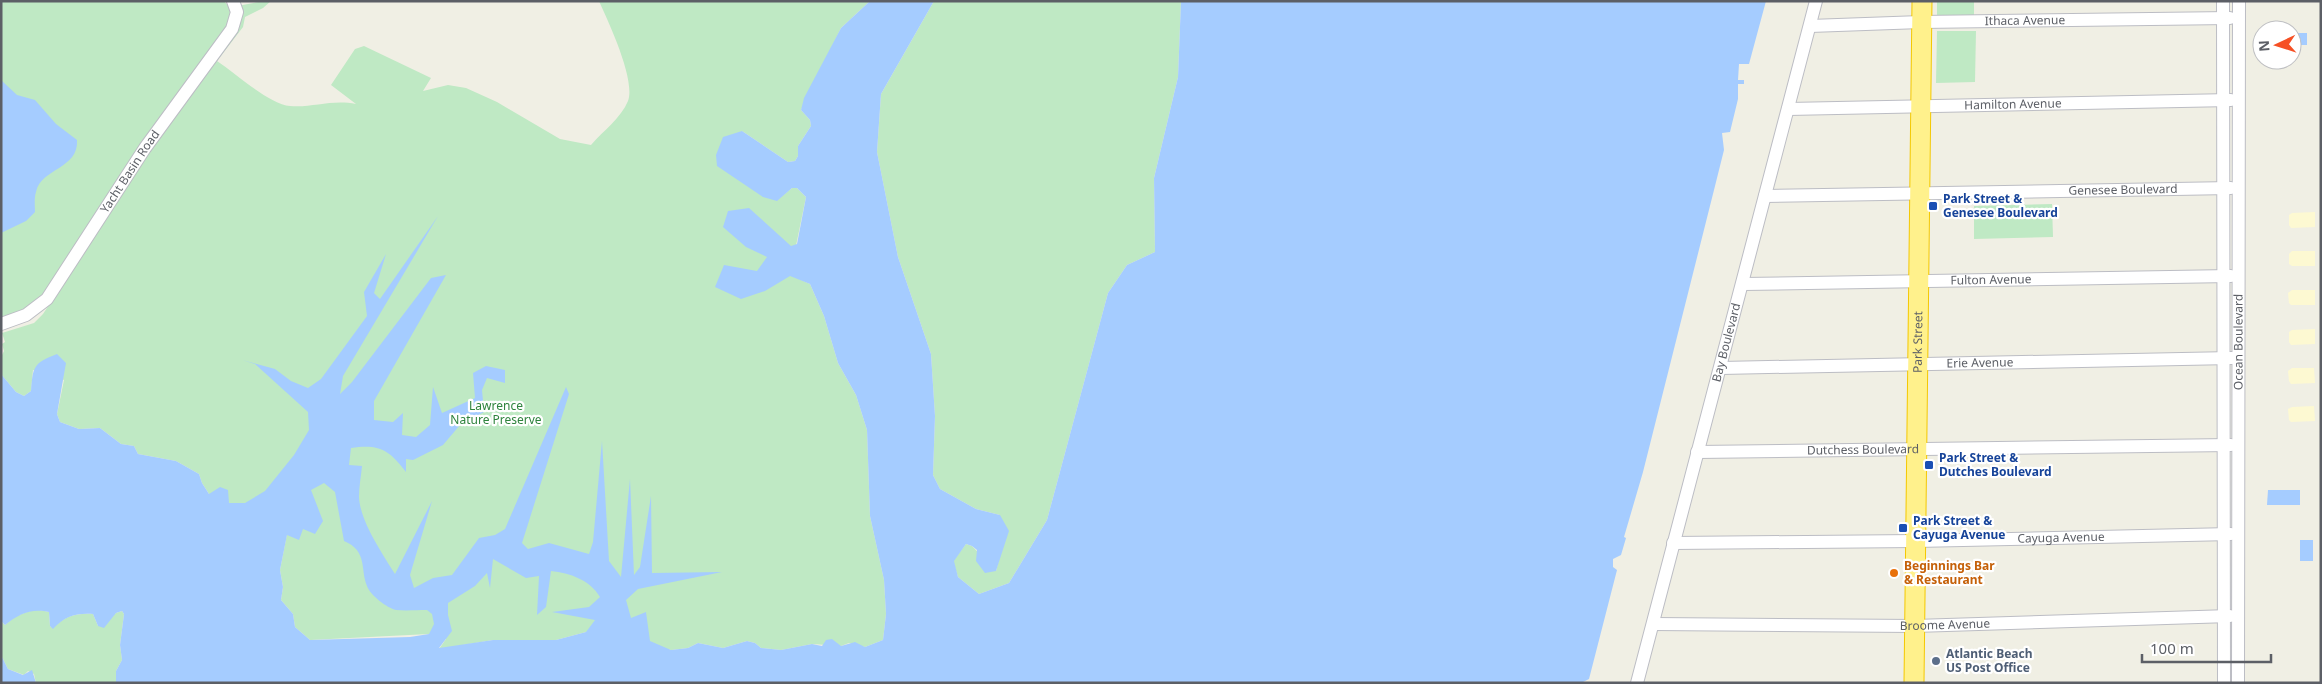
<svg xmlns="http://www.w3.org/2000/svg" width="2322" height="684" font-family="'Noto Sans',sans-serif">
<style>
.green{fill:#bfe9c4}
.sand{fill:#fdf9d2}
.water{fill:#a5ccff;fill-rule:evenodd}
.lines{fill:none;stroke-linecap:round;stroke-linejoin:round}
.minor-casing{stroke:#bcbdc4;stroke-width:14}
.highway-casing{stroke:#f4c800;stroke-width:21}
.minor{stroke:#fff;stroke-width:12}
.highway{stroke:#fff18c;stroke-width:19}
.transit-dot{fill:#1a4fb4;stroke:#fff;stroke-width:2}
.food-dot{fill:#e8710a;stroke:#fff;stroke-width:2}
.service-dot{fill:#5c6f8a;stroke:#fff;stroke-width:2}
.labels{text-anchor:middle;stroke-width:4.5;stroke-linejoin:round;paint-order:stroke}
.street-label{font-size:12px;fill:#5c5f66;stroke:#fff}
.transit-label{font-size:12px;font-weight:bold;fill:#164399;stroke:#fff;text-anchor:start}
.park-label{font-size:12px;fill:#2e833d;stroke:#fff}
.food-label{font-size:12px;font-weight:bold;fill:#c56008;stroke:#fff;text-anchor:start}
.service-label{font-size:12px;font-weight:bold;fill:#4e5e75;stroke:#fff;text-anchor:start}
</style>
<rect width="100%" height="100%" fill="#f0efe4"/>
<!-- green -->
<g class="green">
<path d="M1 1H224L229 7C244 6 256 1 271 1L263 8 245 17 243 27 217 61C235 73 269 104 290 106 312 108 332 99 356 104L331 85 355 49 364 46 431 78 423 91 448 85 466 88 497 102 560 139 591 145C603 131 621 118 628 101 636 80 608 21 599 1H870L841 28 801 110 810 120 811 126 798 146V156L795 161 788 162 742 131 777 200 792 188H797L806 197 790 275 810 284 824 316 838 363 856 395 867 430 870 516 884 580 886 614 883 640 865 647 849 643 841 646 812 644 781 650 761 648 755 643 747 641 723 648 698 643 688 648 671 650 586 632 556 640H493L439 649 446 639 429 634 310 640 295 627 293 614 281 600 283 587 280 570 287 534 209 494 202 483 199 474 176 461 138 454 134 446 121 444 100 428 79 429 60 422 57 414 64 380 33 370 31 391 24 396 16 392 1 374V357L4 351 2 344 5 342 2 333 34 323 43 314 140 167 38 308 1 324Z"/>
<path d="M934 1H1181L1178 77 1154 178 1155 252 1127 265 1108 293 1047 520 1009 583 979 594 958 577 953 561 966 544 972 546 996 571 1000 556V515L976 509 940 489 933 475 935 416 931 354 898 257 877 152 881 94Z"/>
<rect x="1937" y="1" width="37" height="16"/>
<path d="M1937 31H1976L1975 82 1936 83Z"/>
<path d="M2052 204 2053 237 1974 239V206Z"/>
<path d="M35 609 49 612 50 626 53 628C65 616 76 613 93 614L98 626 116 613 122 611 124 614 120 645 122 660 116 671V683H36L34 674 28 671 24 675 8 669 1 655V614L2 622 5 625 16 616Z"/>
</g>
<!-- sand -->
<g class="sand">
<path d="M2315 212V227L2291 228 2289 225V215L2292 213Z"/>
<path d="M2292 251H2315V266H2292L2289 264V254Z"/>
<path d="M2292 290H2315V305H2291L2289 303 2288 293Z"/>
<path d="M2315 329V344L2291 345 2289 342V332L2292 330Z"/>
<path d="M2292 368H2314L2315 383 2291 384 2289 381 2288 371Z"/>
<path d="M2314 406 2315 421 2291 422 2289 420 2288 409 2292 407Z"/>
</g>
<!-- water -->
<g class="water">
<path d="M870 1H934L881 94 877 152 898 257 931 354 935 416 933 475 940 489 976 509 1000 515 1009 531 996 571 985 573 976 561 977 550 972 546 966 544 954 561 958 577 979 594 1009 583 1047 520 1108 293 1127 265 1155 252 1154 178 1178 77 1181 1H1766L1749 64H1739L1738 80H1744V84H1738V99L1730 132 1722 133 1724 150 1715 186 1643 472 1624 537 1626 538 1621 555 1613 559V567L1617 570 1589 679 1581 683H116V671L122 660 120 645 124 614 122 611 116 613 104 628 98 626 93 614C76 613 65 616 53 629L50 626 49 612C31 608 19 614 5 625L2 622 1 374 16 392 24 396 31 391C33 367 33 363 57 354L66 363 57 414 60 422 79 429 100 428 121 444 134 446 138 454 176 461 199 474 202 483 209 494 220 487 228 490 229 503H245L265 491 294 455 309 430 308 412 255 364 242 360 275 369 291 381 308 388 321 379 367 316 364 292 386 254 374 293 380 299 438 216 343 376 340 394 352 382 431 278 446 275 374 401V420L393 422 403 413 402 435 416 437 430 425 433 387 442 413 475 398 473 373 486 366 505 370V383L487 378 482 390 484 412 460 425 443 445 413 460 406 459V472C389 450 380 444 351 448L349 465 362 466C361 476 359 487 359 497 360 521 382 553 395 574L432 501 410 575 414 588 433 578 452 575 479 538 495 535 505 529 566 387 569 394 522 543 528 549 549 543 589 554 593 542 602 441 609 561 621 577 630 479 634 575 640 567 651 496 652 573 722 572 638 589 626 600 631 618 646 612 650 641 671 650 688 648 698 643 723 648 747 641 755 643 761 648 781 650 812 644 822 646 826 640 832 639 841 646 855 642 865 647 883 640 886 614 884 580 870 516 867 430 856 395 838 363 824 316 810 284 790 276 765 291 741 299 715 287 724 265 757 271 767 257 746 247 723 227 728 211 749 208 791 246 797 244 806 197 797 188H792L777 201 763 197 717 166 716 155 723 137 742 131 788 162 795 161 798 156V146L811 126 810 120 801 110 804 98 841 28ZM324 483 335 492 344 541C368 551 360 569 367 586 370 595 387 608 396 610 406 611 417 610 427 610L432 614 434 624 429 634 410 637 310 640 295 627 293 614 281 600 283 587 280 570 287 535 299 540 303 529 315 534 323 521 311 490ZM493 559 526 578 539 576 537 615 546 607 551 571C570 573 590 580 600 597L589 607 552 612 595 620 586 632 556 640H493L439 648 452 631 448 615V603L475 586 487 573 490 588Z"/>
<rect x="2292" y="33" width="15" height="12"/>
<path d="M1 80 17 95 35 100 56 124 77 140C79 169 41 168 36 192 34 198 35 206 35 212L26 221 1 233Z"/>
<path d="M2268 490H2300V505H2267Z"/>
<rect x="2300" y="540" width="13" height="21"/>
<path d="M1 655 8 669 23 675 32 670 36 683H1Z"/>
</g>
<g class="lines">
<!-- minor casing -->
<g class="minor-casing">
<g id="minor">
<path d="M2223 1 2224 683"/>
<path id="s1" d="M1810 26 1921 22 2230 18"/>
<path id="s2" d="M1788 109 2231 100"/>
<path id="s3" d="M1765 196 2231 188"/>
<path id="s4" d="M1743 284 2231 276"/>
<path id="s5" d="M1 324 26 315 47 299 145 148 232 29 237 12 233 1"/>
<path id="s6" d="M1721 368 2232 358"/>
<path id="s7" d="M1697 452 2231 445"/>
<path id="s8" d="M1673 543 1916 541 2231 534"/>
<path id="s9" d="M1653 624 1915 626 2230 616"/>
<path id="s10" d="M1637 683 1816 1"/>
<path id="s11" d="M2238 683 2239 1"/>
</g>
</g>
<!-- highway casing -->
<g class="highway-casing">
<g id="highway">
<path id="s12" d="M1914 683 1922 1"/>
</g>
</g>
<!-- minor -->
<use href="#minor" class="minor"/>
<!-- highway -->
<use href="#highway" class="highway"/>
</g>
<!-- markers -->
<g class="transit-dot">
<rect x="1928" y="201" width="10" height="10" rx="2.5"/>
<rect x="1924" y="460" width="10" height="10" rx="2.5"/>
<rect x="1898" y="523" width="10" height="10" rx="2.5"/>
</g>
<circle class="food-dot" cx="1894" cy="573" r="5"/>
<circle class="service-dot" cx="1936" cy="661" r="5"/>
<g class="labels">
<!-- street labels -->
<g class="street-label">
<text dy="4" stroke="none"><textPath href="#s1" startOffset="215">Ithaca Avenue</textPath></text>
<text dy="4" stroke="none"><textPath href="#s2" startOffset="225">Hamilton Avenue</textPath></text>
<text dy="4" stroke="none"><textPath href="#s5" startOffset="205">Yacht Basin Road</textPath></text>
<text dy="4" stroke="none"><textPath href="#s3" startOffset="358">Genesee Boulevard</textPath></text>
<text dy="4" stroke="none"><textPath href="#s4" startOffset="248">Fulton Avenue</textPath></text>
<text dy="4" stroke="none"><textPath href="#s10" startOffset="352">Bay Boulevard</textPath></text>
<text dy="4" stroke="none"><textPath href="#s12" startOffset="341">Park Street</textPath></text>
<text dy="4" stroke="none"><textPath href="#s11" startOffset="341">Ocean Boulevard</textPath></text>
<text dy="4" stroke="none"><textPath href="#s6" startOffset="259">Erie Avenue</textPath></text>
<text dy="4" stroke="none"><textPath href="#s7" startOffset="166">Dutchess Boulevard</textPath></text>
<text dy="4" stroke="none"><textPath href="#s8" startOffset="388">Cayuga Avenue</textPath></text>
<text dy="4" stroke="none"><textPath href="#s9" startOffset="292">Broome Avenue</textPath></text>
</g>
<!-- transit labels -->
<g class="transit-label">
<text x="1943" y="203">Park Street &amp;<tspan x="1943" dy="14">Genesee Boulevard</tspan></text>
<text x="1939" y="462">Park Street &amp;<tspan x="1939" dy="14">Dutches Boulevard</tspan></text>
<text x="1913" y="525">Park Street &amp;<tspan x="1913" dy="14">Cayuga Avenue</tspan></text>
</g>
<!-- park labels -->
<g class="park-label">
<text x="496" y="410">Lawrence<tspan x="496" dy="14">Nature Preserve</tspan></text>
</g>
<!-- food labels -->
<g class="food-label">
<text x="1904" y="570">Beginnings Bar<tspan x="1904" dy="14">&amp; Restaurant</tspan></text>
</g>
<!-- service labels -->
<g class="service-label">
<text x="1946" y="658">Atlantic Beach<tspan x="1946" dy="14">US Post Office</tspan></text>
</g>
</g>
<!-- border -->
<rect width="2322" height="684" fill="none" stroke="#5c5f66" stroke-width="5"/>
<!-- north arrow -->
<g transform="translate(2277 45) rotate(266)"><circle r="24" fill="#ffffff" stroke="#bebfc2"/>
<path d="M0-4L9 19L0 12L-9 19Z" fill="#f65024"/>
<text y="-8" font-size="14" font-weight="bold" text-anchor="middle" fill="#5c5f66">N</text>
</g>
<!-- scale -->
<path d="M2142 654v8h129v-8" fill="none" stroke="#5c5f66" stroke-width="2.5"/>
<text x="2150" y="654" font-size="15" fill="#5c5f66" stroke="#ffffff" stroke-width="4" paint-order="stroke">100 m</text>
</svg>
